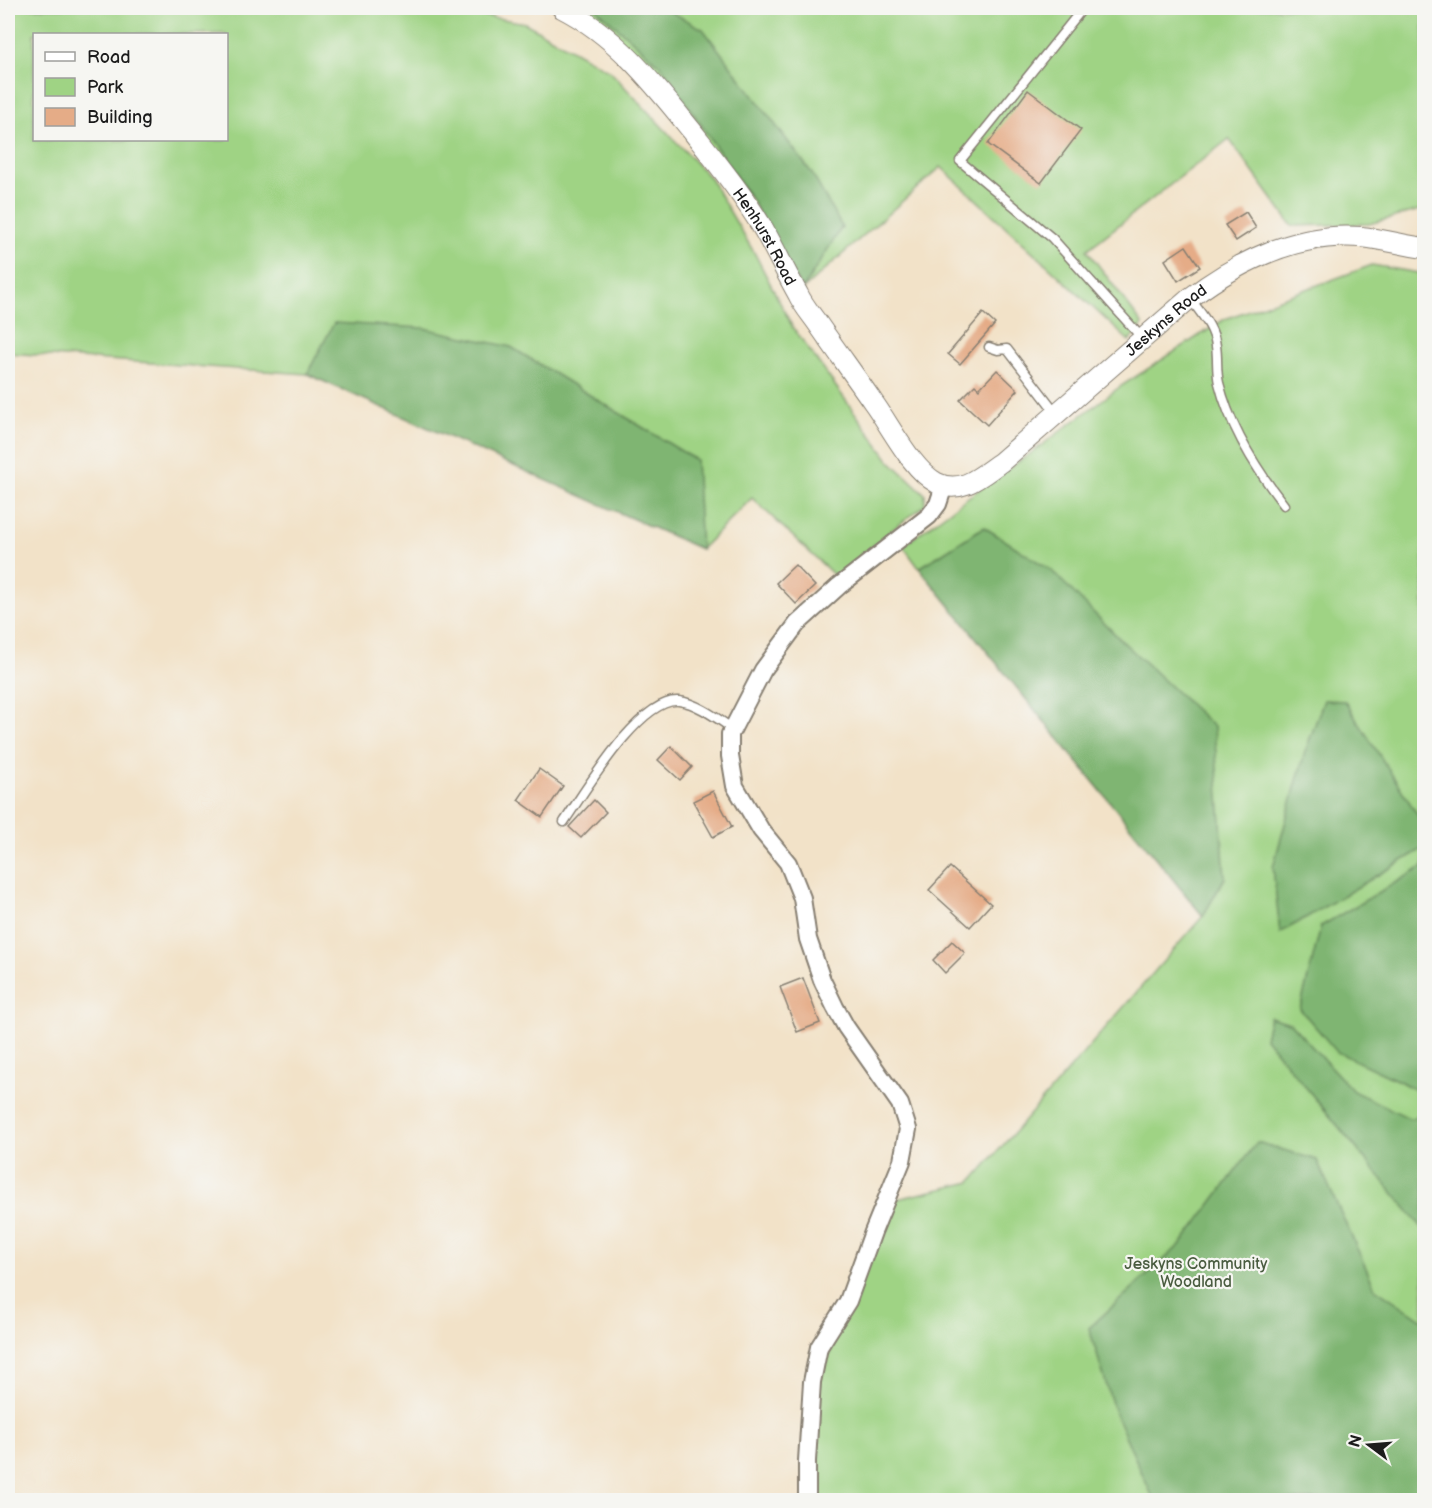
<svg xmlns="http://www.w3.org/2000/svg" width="1432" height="1508" font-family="'Balsamiq Sans',sans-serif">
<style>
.green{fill:#9fd384;stroke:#5e7850;stroke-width:1.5;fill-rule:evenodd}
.forest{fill:#7fb572;stroke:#4e6847;stroke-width:1.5}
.building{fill:#e5ac87}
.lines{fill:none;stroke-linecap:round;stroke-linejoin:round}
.service-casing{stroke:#877f72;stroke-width:11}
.minor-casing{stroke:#877f72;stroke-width:20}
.tertiary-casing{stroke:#877f72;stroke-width:22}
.service{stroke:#fff;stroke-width:8}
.minor{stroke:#fff;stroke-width:16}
.tertiary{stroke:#fff;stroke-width:20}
.labels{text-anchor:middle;stroke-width:4.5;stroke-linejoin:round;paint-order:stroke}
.street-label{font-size:16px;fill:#1c1c1c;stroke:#f6f6f2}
.park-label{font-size:16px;fill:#4a5c40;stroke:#f6f6f2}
</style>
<rect width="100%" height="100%" fill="#f6f6f2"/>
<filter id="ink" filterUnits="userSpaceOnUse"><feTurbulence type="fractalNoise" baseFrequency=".0167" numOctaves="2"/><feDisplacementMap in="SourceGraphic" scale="12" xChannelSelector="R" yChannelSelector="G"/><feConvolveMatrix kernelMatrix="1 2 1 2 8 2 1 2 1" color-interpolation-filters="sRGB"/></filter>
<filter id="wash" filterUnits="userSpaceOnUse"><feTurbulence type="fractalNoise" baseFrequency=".008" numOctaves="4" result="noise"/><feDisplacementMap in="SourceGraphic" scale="24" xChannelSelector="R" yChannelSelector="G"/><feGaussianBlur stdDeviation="1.35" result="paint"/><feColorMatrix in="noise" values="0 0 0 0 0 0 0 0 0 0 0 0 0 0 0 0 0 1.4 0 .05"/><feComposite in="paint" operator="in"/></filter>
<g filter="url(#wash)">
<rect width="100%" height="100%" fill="#f2e2c8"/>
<!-- green -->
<g class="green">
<path d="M8 8H413L451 10 525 23 610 71 710 178 755 254 792 326 889 460 925 494V505L892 530 836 577 752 498 701 549 307 374 8 353ZM34 34H226V140H34Z"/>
<path d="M580 8H1424V209L1369 224 1292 226 1229 139 1087 250 1143 325 1129 341 941 167 802 290 751 199Z"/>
<path d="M1372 265 1424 274V1500H814L819 1379 893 1200 971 1182 1203 916 919 568 903 546 964 500 1034 451 1121 386 1225 319Z"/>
</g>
<!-- forest -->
<g class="forest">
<path d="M595 8H664L703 29 811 172 842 227 802 290 751 199 662 67Z"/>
<path d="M334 323 423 328 511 347 696 460 701 549 307 374Z"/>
<path d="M984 527 1051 570 1121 640 1214 727 1225 878 1203 916 919 568Z"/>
<path d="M1324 700 1345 701 1424 825V848L1280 933 1273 867 1305 752Z"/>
<path d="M1424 866V1095L1401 1082 1337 1052 1300 1009 1321 926Z"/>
<path d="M1270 1017 1290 1023 1353 1091 1411 1119 1424 1111V1230L1265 1038Z"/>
<path d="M1257 1142 1317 1160 1375 1288 1424 1321V1500H1154L1115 1413 1089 1328 1182 1243Z"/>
</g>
<g id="blocks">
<!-- building -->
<g class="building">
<path d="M1028 90 1081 130 1041 183 988 144Z"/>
<path d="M1246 212 1256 228 1236 241 1225 225Z"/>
<path d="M1186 246 1200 267 1178 281 1165 260Z"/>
<path d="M983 313 995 324 960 364 948 354Z"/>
<path d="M997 370 1018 390 987 425 960 400 975 385 979 389Z"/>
<path d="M795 565 815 586 796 604 776 583Z"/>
<path d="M671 746 692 767 680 780 658 760Z"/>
<path d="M539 769 563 786 542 817 518 800Z"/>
<path d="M713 791 732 827 713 837 693 801Z"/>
<path d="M594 800 606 812 581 838 569 827Z"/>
<path d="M950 867 991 904 970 927 929 890Z"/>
<path d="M952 941 965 953 945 973 933 960Z"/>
<path d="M803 978 820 1023 797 1032 780 987Z"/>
</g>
</g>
</g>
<g filter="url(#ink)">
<use href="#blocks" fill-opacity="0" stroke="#877f72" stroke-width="1.5"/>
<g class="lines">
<!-- service casing -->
<g class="service-casing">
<g id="service">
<path d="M1083 8 960 161 1052 238 1142 338"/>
<path d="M1190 298C1201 314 1214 327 1216 346 1218 358 1216 371 1219 383 1230 427 1256 469 1284 505"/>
<path d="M989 347 998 350 1007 349 1057 414"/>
<path d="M564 822C584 793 640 697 679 701 697 703 718 719 733 729"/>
</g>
</g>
<!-- minor casing -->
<g class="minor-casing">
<path id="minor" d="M807 1500V1461L812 1382 819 1347 848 1301 873 1232 902 1161 908 1129 900 1104 846 1027 835 1007 822 980 808 939 802 898 788 863 761 830 735 786 730 756V734L763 670 797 624 839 586 929 516 938 504 944 486"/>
</g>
<!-- tertiary casing -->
<g class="tertiary-casing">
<g id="tertiary">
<path id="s1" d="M562 8C617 36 654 84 692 131 717 163 743 195 764 230 776 251 786 273 798 294 803 305 811 314 818 324 836 350 855 376 873 402 890 425 912 470 937 483 962 495 982 475 1001 462L1190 298C1239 261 1298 232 1361 237 1382 239 1403 245 1424 248"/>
</g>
</g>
<!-- service -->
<use href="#service" class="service"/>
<!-- minor -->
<use href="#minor" class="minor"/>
<!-- tertiary -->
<use href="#tertiary" class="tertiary"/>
</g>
</g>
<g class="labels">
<!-- street labels -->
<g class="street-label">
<text dy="6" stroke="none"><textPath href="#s1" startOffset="309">Henhurst Road</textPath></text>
<text dy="6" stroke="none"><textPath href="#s1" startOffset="900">Jeskyns Road</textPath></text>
</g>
<!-- park labels -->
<g class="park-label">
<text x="1196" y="1269">Jeskyns Community<tspan x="1196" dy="18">Woodland</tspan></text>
</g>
</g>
<!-- margin -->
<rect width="1432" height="1508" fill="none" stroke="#f6f6f2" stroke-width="30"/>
<!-- legend -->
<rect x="33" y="33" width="195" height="108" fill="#f6f6f2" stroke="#9f9f9c" stroke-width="1.5"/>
<rect x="45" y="52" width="30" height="9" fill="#ffffff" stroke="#9f9f9c" stroke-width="1.5"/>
<text x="87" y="63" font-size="18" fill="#1c1c1c">Road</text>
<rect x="45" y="78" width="30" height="18" fill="#9fd384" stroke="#9f9f9c" stroke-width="1.5"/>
<text x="87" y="93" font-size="18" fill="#1c1c1c">Park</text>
<rect x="45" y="108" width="30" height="18" fill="#e5ac87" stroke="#9f9f9c" stroke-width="1.5"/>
<text x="87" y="123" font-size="18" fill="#1c1c1c">Building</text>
<!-- north arrow -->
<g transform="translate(1369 1445) rotate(286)" stroke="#f6f6f2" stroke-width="4.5" paint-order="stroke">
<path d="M0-4.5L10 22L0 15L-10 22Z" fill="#1c1c1c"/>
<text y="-9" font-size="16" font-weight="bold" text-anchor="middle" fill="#1c1c1c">N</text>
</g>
</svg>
